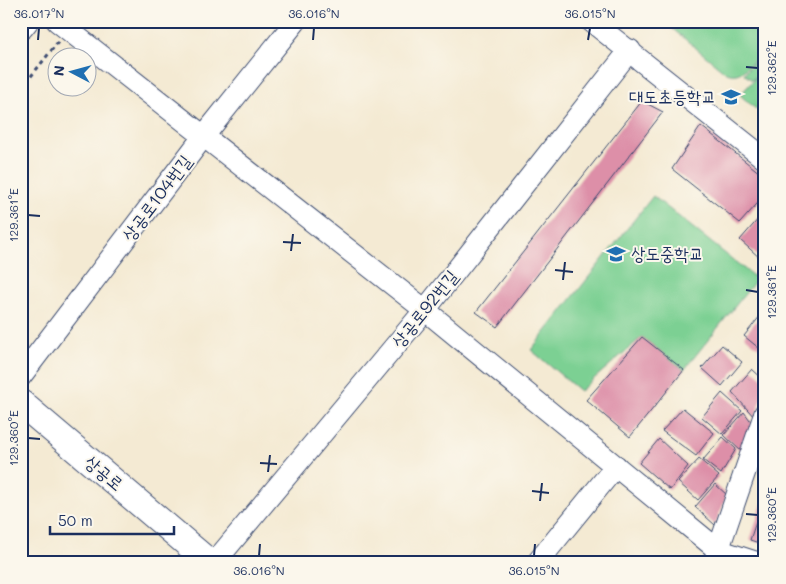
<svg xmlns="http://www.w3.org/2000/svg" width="786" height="584" font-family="Mali,'Poor Story',sans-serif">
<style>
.green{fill:#7cd093;stroke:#4c8078}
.building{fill:#dd8fa8}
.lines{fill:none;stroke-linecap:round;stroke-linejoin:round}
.minor-casing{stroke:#3c4b70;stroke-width:23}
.major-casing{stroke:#3c4b70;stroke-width:28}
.path{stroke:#3c4b70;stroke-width:3;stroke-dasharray:4 4;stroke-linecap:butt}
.minor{stroke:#fff;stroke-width:21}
.major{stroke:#fff;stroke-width:26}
.ticks{fill:none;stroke:#1b2f5e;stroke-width:2}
.labels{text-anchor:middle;stroke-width:4;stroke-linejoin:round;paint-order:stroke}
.poi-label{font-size:18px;fill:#1b2f5e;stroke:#fbf7ec;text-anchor:end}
.street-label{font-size:18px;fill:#1b2f5e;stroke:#fbf7ec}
.neatline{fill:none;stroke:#1b2f5e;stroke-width:2}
.ticks-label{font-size:12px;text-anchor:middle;fill:#1b2f5e}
</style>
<rect width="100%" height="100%" fill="#fbf7ec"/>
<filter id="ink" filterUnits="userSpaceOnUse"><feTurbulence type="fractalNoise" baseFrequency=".02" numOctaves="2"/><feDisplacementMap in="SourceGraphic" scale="10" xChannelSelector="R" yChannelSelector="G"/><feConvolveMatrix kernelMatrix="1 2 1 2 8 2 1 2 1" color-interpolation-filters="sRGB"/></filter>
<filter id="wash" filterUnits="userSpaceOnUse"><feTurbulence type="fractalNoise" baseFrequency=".0096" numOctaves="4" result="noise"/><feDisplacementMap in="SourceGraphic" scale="20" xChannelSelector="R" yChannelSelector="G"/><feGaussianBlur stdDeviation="1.12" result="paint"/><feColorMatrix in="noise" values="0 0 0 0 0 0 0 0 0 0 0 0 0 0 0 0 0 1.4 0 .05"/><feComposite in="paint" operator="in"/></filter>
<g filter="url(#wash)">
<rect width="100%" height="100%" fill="#f4ead3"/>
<!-- green -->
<g class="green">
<path d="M663 21H765V46C755 58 742 82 725 72Z"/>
<path d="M765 49V101L757 110 740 95 758 75 752 80 744 74Z"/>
<path d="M653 196 757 279 684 370 642 337 580 391 531 350Z"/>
</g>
<g id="blocks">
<!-- building -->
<g class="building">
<path d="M642 101 663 112 497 327 476 312Z"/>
<path d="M701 126 765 177V195L740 223 672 169Z"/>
<path d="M760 217 765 221V252L760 258 740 240Z"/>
<path d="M761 315 765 318V353L744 336Z"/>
<path d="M642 337 684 370 630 437 586 400Z"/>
<path d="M722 345 742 362 722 386 702 368Z"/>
<path d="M752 369 765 381V388L755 418 732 392Z"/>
<path d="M722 393 742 411 722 434 702 417Z"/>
<path d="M683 408 714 433 696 456 662 431Z"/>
<path d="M744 412 753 424 743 453 724 435Z"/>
<path d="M723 437 736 449 721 474 703 460Z"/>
<path d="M659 439 688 466 670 490 639 463Z"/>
<path d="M699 459 719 476 698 500 678 482Z"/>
<path d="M715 484 727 495 715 525 695 507Z"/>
<path d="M764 498H765V545L750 540Z"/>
</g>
</g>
</g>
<g filter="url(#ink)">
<use href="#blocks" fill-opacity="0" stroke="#3c4b70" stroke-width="1"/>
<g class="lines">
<!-- minor casing -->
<g class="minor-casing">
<g id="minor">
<path d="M57 21 425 310 718 550 758 563"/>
<path d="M591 21 765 159"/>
<path d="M21 376 203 137 296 21"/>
<path d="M714 562 765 413"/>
<path d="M214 563 425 310 630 50"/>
<path d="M537 563 616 466"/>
</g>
</g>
<!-- major casing -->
<g class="major-casing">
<g id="major">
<path d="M21 26 25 21"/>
<path d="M21 403 210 563"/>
</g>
</g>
<!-- path -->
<path class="path" d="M21 89 58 42"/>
<!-- minor -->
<use href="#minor" class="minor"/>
<!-- major -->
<use href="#major" class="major"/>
</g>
</g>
<!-- ticks -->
<path class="ticks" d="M38 40 39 28M313 40 314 28M588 40 590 28M746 67 758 68M28 215 40 216M283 242 301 243M291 251 293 234M555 270 573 272M563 280 565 262M746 290 758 292M28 438 40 439M260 463 277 464M268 472 270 455M532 491 549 493M540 501 542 483M746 514 758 515M259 556 260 544M534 556 535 544"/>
<!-- icons -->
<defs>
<g id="school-bare" transform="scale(1.5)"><path d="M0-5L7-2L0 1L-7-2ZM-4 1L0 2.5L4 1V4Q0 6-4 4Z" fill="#1f6fb2" stroke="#fbf7ec" stroke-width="2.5" paint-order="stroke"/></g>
</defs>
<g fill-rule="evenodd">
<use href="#school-bare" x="731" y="97"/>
<use href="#school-bare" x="616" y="254"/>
</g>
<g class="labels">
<!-- poi labels -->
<g class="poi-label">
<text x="716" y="103">대도초등학교</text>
<text x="631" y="260" text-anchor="start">상도중학교</text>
</g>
<!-- street labels -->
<g class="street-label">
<text transform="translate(157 198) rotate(-53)" y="6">상공로104번길</text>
<text transform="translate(425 309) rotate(-51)" y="6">상공로92번길</text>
<text transform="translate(104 473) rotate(40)" y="6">상공로</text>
</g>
</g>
<!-- margin -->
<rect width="786" height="584" fill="none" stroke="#fbf7ec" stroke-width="55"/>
<!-- north arrow -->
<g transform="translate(72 72) rotate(276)"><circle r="24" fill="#fbf7ec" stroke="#a1a7b3"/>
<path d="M0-4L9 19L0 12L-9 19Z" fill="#1f6fb2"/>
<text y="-8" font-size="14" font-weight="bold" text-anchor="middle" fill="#1b2f5e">N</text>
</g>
<!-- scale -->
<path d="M50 526v8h124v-8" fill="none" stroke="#1b2f5e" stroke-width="2.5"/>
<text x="58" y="526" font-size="15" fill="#1b2f5e" stroke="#fbf7ec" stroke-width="4" paint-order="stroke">50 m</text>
<rect x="28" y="28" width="730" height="528" class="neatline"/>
<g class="ticks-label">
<text x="39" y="18">36.017°N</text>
<text x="314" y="18">36.016°N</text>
<text x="590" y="18">36.015°N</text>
<text transform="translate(772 68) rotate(-90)" y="4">129.362°E</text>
<text transform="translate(14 215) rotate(-90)" y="4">129.361°E</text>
<text transform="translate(772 292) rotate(-90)" y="4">129.361°E</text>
<text transform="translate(14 438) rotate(-90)" y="4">129.360°E</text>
<text transform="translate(772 515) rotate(-90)" y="4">129.360°E</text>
<text x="259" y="575">36.016°N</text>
<text x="534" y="575">36.015°N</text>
</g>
</svg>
